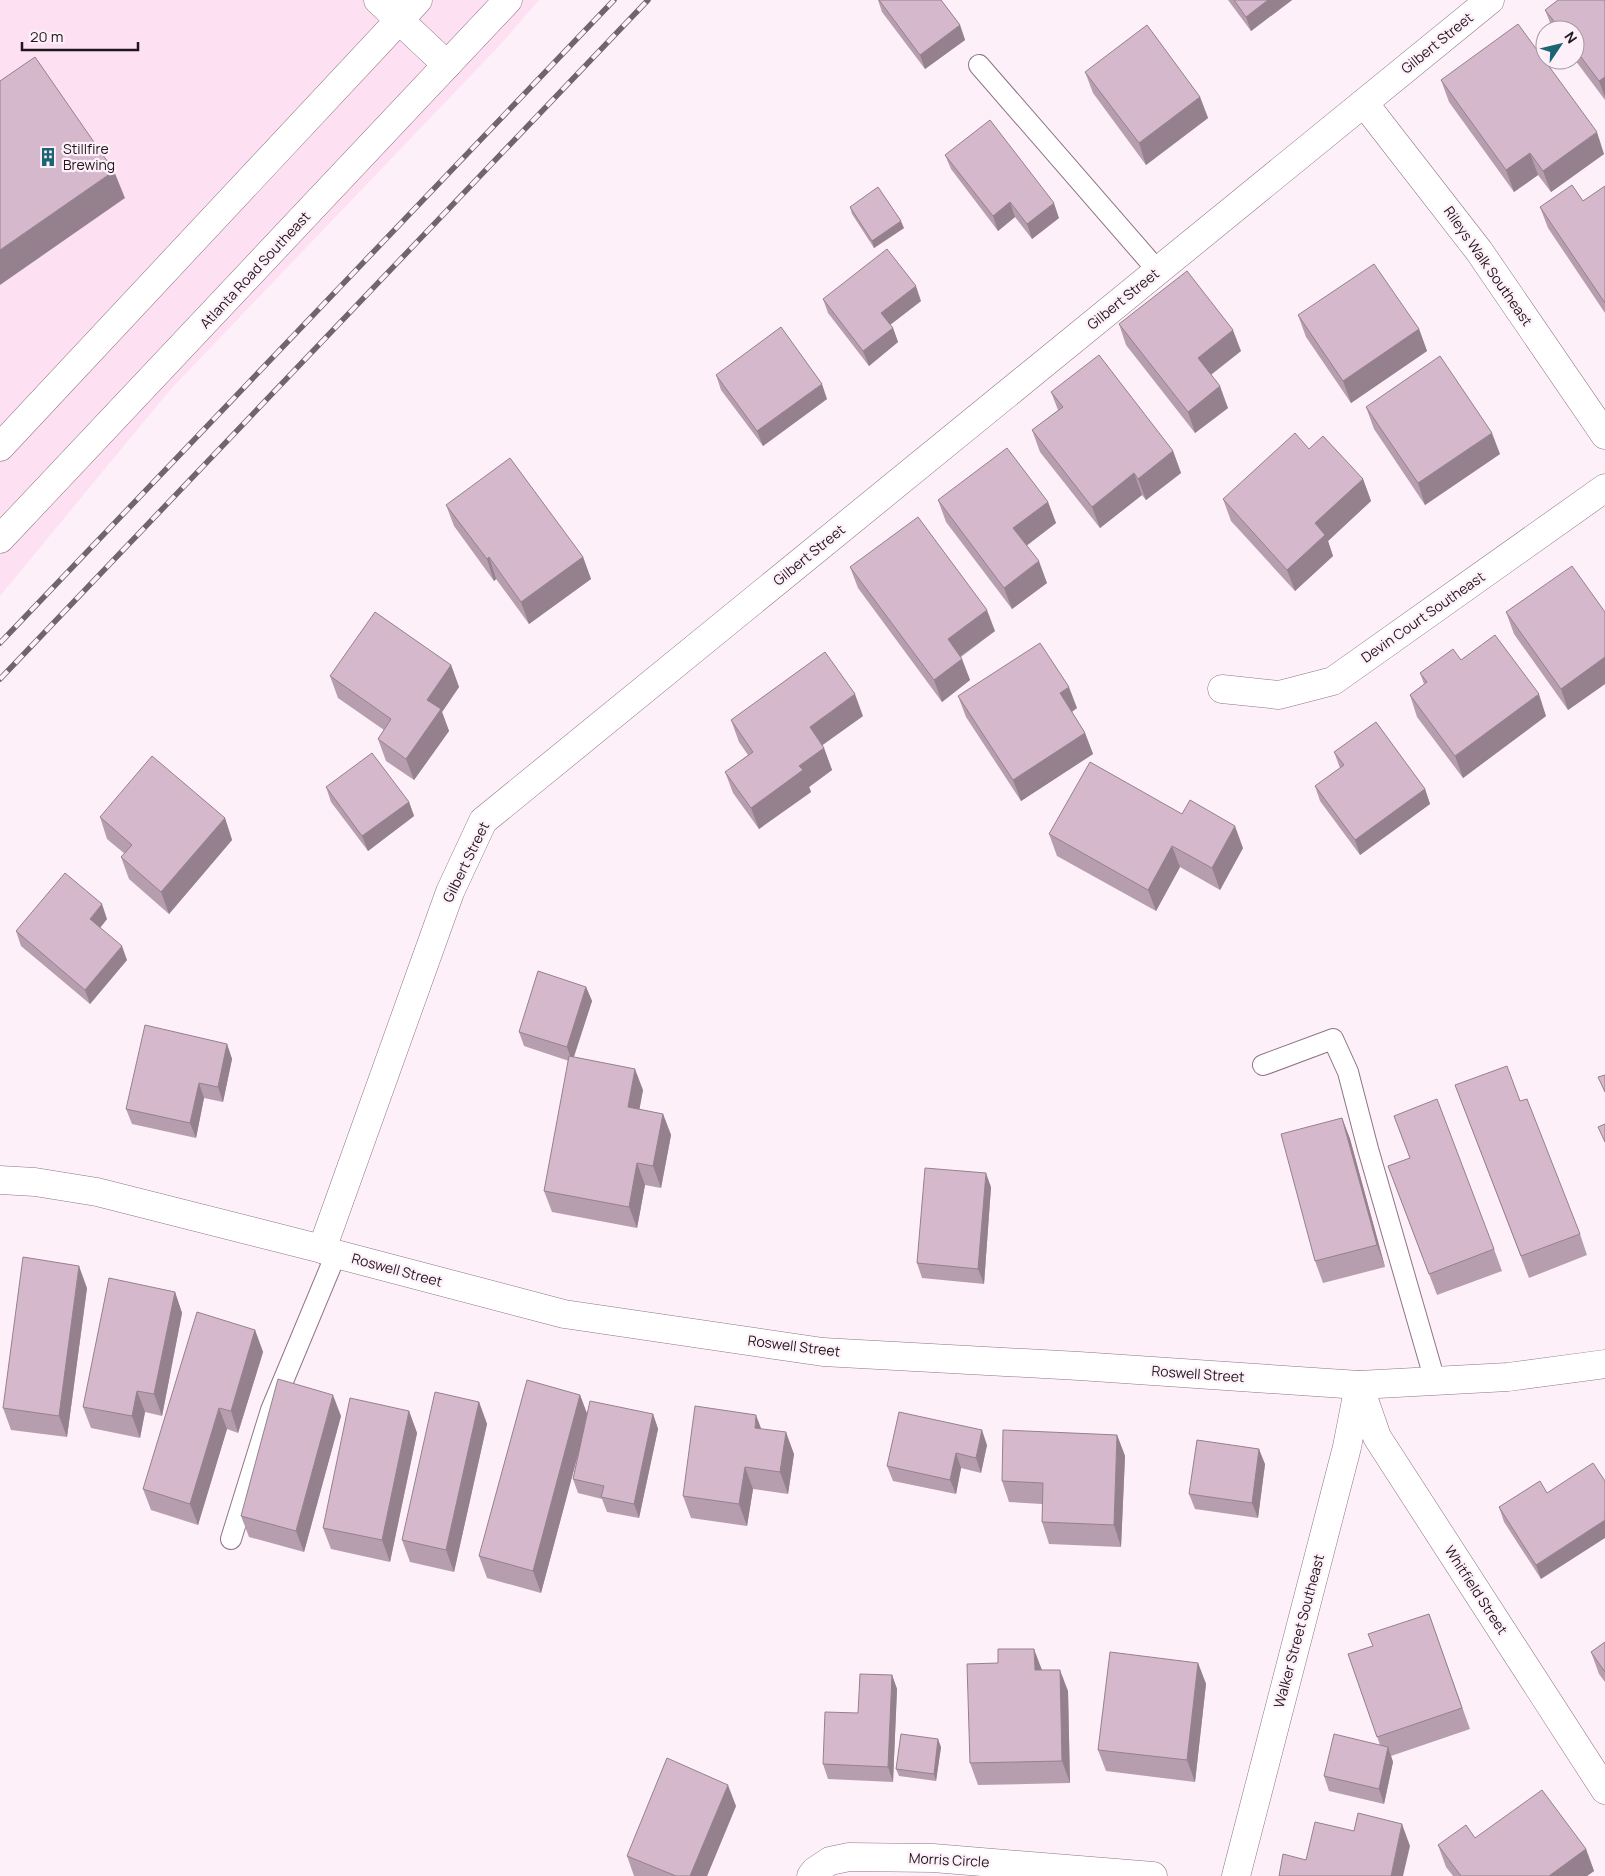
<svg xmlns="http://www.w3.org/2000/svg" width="1605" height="1876" font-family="Manrope,sans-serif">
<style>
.built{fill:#fee0f3}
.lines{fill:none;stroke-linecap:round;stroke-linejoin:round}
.service-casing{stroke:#8e7484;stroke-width:22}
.minor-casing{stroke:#8e7484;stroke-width:29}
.tertiary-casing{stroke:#8e7484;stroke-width:29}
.secondary-casing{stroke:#8e7484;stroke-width:29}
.service{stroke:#fff;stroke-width:20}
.minor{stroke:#fff;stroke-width:28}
.tertiary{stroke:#fff;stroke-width:28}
.secondary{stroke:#fff;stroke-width:28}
.rail-casing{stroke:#70656c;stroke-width:5.5}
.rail{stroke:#fdf0f8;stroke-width:4;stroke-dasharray:11;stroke-linecap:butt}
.wall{fill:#b79eaf}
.shaded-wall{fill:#95818e}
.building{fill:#d5b8cb;stroke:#95818e}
.labels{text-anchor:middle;stroke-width:4.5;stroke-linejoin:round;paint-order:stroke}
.street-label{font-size:14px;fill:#20161c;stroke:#fdf0f8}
.poi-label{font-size:14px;fill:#20161c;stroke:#fdf0f8;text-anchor:start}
</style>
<rect width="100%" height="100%" fill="#fdf0f8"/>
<!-- built -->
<path class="built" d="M0 0H539L500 45 170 390 0 596Z"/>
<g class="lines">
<!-- service casing -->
<g class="service-casing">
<g id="service">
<path d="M979 65 1158 271"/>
<path d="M1263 1065 1333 1039 1348 1072 1368 1149 1435 1381"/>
<path d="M231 1539 271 1410 336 1254"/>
</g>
</g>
<!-- minor casing -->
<g class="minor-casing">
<g id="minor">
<path d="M378 0 447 65"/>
<path d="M1364 103 1479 251 1605 435"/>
<path d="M1222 689 1279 695 1333 681 1605 488"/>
<path d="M322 1249 450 892 483 821 1490 0"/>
<path d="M1360 1388 1377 1437 1605 1790"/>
<path d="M811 1876 815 1871 830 1861 849 1857 933 1858 1153 1876"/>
<path d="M1236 1876 1347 1447 1359 1385"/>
</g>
</g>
<!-- tertiary casing -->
<g class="tertiary-casing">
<path id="tertiary" d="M0 1180 35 1182 97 1192 322 1249 336 1254 564 1314 823 1352 1079 1366 1359 1385 1508 1377 1605 1364"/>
</g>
<!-- secondary casing -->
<g class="secondary-casing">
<g id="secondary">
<path d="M0 447 418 0"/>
<path d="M0 539 508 0"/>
</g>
</g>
<!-- service -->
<use href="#service" class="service"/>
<!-- minor -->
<use href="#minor" class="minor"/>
<!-- tertiary -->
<use href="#tertiary" class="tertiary"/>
<!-- secondary -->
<use href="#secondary" class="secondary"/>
<!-- rail casing -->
<g class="rail-casing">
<g id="rail">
<path d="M0 643 614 0"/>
<path d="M0 679 648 0"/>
</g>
</g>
<!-- rail -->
<use href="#rail" class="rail"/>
</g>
<!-- wall -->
<g class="wall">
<path d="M878 0H941L960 25 965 40 925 69 882 12Z"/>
<path d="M1228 0H1292L1251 31Z"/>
<path d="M1605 0V100L1575 60V30H1553L1545 10Z"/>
<path d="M1085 72 1200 97 1208 118 1146 165 1093 93Z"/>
<path d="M1441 80 1604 154 1551 192 1538 175 1514 192 1449 102Z"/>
<path d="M945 155 1059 218 1032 239 1015 217 998 231 951 169Z"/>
<path d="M1605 186V313L1548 228 1540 207 1583 201Z"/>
<path d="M850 207 904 228 874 248 852 214Z"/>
<path d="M823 299 921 301 890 325 893 328 898 342 869 366 828 313Z"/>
<path d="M1298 315 1419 329 1427 351 1351 403 1306 337Z"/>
<path d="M1119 324 1241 351 1211 375 1228 408 1195 433 1126 345Z"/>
<path d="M716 375 827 399 763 446 721 390Z"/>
<path d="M1051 392 1173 451 1181 473 1146 500 1142 495 1100 528 1040 452 1032 430 1058 410Z"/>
<path d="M1366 407 1500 454 1425 505 1374 429Z"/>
<path d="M1309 449 1363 479 1371 501 1328 541 1333 556 1295 591 1231 521 1223 499Z"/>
<path d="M938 500 1048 502 1056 523 1027 545 1047 583 1012 609 946 522Z"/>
<path d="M446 505 583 557 591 579 529 624 496 579 494 581 454 526Z"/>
<path d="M850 567 995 631 961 657 970 680 942 702 858 588Z"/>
<path d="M1506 612H1605V684L1568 710 1514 634Z"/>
<path d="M1461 660 1546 716 1463 778 1417 717 1410 695 1424 684 1420 673Z"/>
<path d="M451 665 459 687 442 712 449 731 414 780 386 761 378 739 384 730 338 698 330 676Z"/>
<path d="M958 696 1077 708 1072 712 1085 733 1093 754 1021 801 966 717Z"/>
<path d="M863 716 822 745 824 748 832 770 809 787 811 792 759 829 733 793 725 772 748 755 739 742 731 720Z"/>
<path d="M1334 752 1425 789 1430 804 1360 855 1320 801 1315 786 1340 768Z"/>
<path d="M326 787 409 802 414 816 368 851 331 802Z"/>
<path d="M100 817 225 818 232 840 169 914 129 879 121 857 125 854 107 839Z"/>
<path d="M1049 834 1243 848 1220 890 1180 867 1156 911 1057 856Z"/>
<path d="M107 919 100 928 127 960 90 1004 21 946 16 931Z"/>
<path d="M586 987 592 1001 574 1057 643 1090 639 1109 663 1114 671 1135 661 1188 645 1185 637 1228 552 1212 544 1191 569 1061 524 1046 519 1032Z"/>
<path d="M227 1044 232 1059 223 1102 204 1098 196 1138 132 1124 126 1109Z"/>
<path d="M1455 1085 1520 1101 1580 1234 1587 1255 1529 1278Z"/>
<path d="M1394 1116 1494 1249 1502 1271 1437 1295 1388 1166 1410 1158Z"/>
<path d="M1342 1118 1350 1139 1385 1267 1323 1283 1315 1261Z"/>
<path d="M991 1187 984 1284 922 1278 917 1263Z"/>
<path d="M87 1288 67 1437 11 1430 3 1408Z"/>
<path d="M175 1292 182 1313 162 1416 145 1412 140 1438 91 1428 83 1407Z"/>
<path d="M255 1330 263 1352 238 1433 227 1429 198 1525 151 1510 143 1489Z"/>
<path d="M580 1395 587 1413 653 1414 658 1429 639 1518 607 1512 602 1499 578 1493 573 1479 578 1454 541 1593 487 1578 479 1556Z"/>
<path d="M479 1402 487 1424 454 1572 410 1562 402 1540Z"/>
<path d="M409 1411 417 1433 390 1562 331 1549 323 1528Z"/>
<path d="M341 1416 304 1552 249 1537 241 1516Z"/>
<path d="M761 1429 794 1454 788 1494 753 1489 747 1526 691 1518 683 1496Z"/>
<path d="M1117 1435 1125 1456 1121 1547 1049 1544 1042 1522V1504L1009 1502 1002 1481Z"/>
<path d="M987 1445 981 1473 961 1468 956 1494 893 1481 887 1466Z"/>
<path d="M1265 1464 1258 1518 1195 1509 1189 1494Z"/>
<path d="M1540 1481 1541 1579 1504 1522 1499 1507Z"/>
<path d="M1429 1614 1470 1729 1391 1756 1393 1762 1384 1804 1329 1791 1324 1776 1380 1745 1348 1654 1373 1646Z"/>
<path d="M1605 1642V1682L1599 1674 1591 1652Z"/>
<path d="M1198 1663 1206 1684 1195 1782 1106 1771 1098 1750Z"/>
<path d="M1042 1670 1068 1691 1070 1783 978 1785 970 1763Z"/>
<path d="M892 1675 897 1689 893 1782 828 1779 823 1764 858 1713Z"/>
<path d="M941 1747 936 1781 899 1776 896 1769Z"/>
<path d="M736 1806 707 1876H634L627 1856Z"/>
<path d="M1438 1845 1586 1849 1594 1871 1587 1876H1453L1446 1867Z"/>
</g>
<!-- shaded-wall -->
<g class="shaded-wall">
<path d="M1268 0H1292L1251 31 1246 17Z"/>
<path d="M960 25 965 40 925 69 920 55Z"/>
<path d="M1605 77V97L1599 81Z"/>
<path d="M1200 97 1208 118 1146 165 1139 143Z"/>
<path d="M1597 132 1604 154 1551 192 1543 171Z"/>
<path d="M1530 153 1538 175 1514 192 1506 170Z"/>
<path d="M114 171 125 198 0 285V250Z"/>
<path d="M1010 202 1015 217 998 231 993 216Z"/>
<path d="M1054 203 1059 218 1032 239 1027 224Z"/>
<path d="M901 221 904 228 874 248 872 241Z"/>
<path d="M916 286 921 301 886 328 881 313Z"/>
<path d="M893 328 898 342 869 366 863 351Z"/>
<path d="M1419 329 1427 351 1351 403 1343 381Z"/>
<path d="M1233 330 1241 351 1205 379 1198 358Z"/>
<path d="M822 384 827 399 763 446 757 431Z"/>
<path d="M1220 386 1228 408 1195 433 1188 412Z"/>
<path d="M1492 433 1500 454 1425 505 1418 483Z"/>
<path d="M1173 451 1181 473 1146 500 1138 479Z"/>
<path d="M1134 473 1142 495 1100 528 1092 507Z"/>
<path d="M1363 479 1371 501 1328 541 1333 556 1295 591 1287 570 1315 523Z"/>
<path d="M1048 502 1056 523 1021 550 1013 528Z"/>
<path d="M489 557 496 579 494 581 487 559Z"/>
<path d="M583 557 591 579 529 624 521 602Z"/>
<path d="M1039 561 1047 583 1012 609 1004 588Z"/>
<path d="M987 610 995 631 955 660 948 639Z"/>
<path d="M1605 657V684L1568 710 1561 689Z"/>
<path d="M962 659 970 680 942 702 934 680Z"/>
<path d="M451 665 459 687 442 712 449 731 414 780 406 759 427 700Z"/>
<path d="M1069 687 1077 708 1067 715 1060 693Z"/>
<path d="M855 694 863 716 817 749 810 727Z"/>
<path d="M1539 694 1546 716 1463 778 1455 756Z"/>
<path d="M1085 733 1093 754 1021 801 1013 780Z"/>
<path d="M824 748 832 770 809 787 811 792 759 829 751 808 799 766Z"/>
<path d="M1425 789 1430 804 1360 855 1355 840Z"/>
<path d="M409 802 414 816 368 851 362 836Z"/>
<path d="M225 818 232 840 169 914 161 892Z"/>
<path d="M1235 826 1243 848 1220 890 1212 868Z"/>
<path d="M1172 846 1180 867 1156 911 1148 890Z"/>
<path d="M102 904 107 919 95 934 90 919Z"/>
<path d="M122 946 127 960 90 1004 85 990Z"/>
<path d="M586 987 592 1001 572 1062 567 1047Z"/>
<path d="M227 1044 232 1059 223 1102 218 1087Z"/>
<path d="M635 1069 643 1090 636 1128 628 1107Z"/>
<path d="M199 1083 204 1098 196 1138 190 1123Z"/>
<path d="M663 1114 671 1135 661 1188 653 1166Z"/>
<path d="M1342 1118 1350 1139 1385 1267 1377 1245Z"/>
<path d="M637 1163 645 1185 637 1228 629 1207Z"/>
<path d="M986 1173 991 1187 984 1284 978 1269Z"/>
<path d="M79 1266 87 1288 67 1437 59 1416Z"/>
<path d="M175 1292 182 1313 162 1416 154 1394Z"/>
<path d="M255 1330 263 1352 238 1433 231 1411Z"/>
<path d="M137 1391 145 1412 140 1438 132 1416Z"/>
<path d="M333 1395 341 1416 304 1552 296 1531Z"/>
<path d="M580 1395 588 1417 541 1593 533 1571Z"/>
<path d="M479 1402 487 1424 454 1572 446 1550Z"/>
<path d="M219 1408 227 1429 198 1525 190 1504Z"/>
<path d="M409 1411 417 1433 390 1562 382 1540Z"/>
<path d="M653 1414 658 1429 639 1518 634 1504Z"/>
<path d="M756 1415 764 1436 755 1428Z"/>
<path d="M982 1430 987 1445 981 1473 976 1458Z"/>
<path d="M786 1432 794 1454 788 1494 780 1472Z"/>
<path d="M1117 1435 1125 1456 1121 1547 1114 1525Z"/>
<path d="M1259 1449 1265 1464 1258 1518 1252 1503Z"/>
<path d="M956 1453 961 1468 956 1494 950 1480Z"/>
<path d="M745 1467 753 1489 747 1526 739 1504Z"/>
<path d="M1605 1520V1538L1541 1579 1536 1565Z"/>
<path d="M1034 1649 1042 1670H1035Z"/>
<path d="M1198 1663 1206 1684 1195 1782 1187 1760Z"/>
<path d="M1060 1670 1068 1691 1070 1783 1062 1761Z"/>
<path d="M892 1675 897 1689 893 1782 888 1767Z"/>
<path d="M938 1739 941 1747 936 1781 934 1774Z"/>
<path d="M1388 1747 1393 1762 1384 1804 1379 1789Z"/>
<path d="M728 1785 736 1806 707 1876H690Z"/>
<path d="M1402 1824 1410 1846 1403 1876H1391Z"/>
<path d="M1586 1849 1594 1871 1587 1876H1549Z"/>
</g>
<!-- building -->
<g class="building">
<path d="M879 0H941L960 25 920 55Z"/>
<path d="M1234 0H1268L1246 17Z"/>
<path d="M1558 0H1605V77L1599 81 1575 49V30H1561L1545 10Z"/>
<path d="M1518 24 1597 132 1543 171 1530 153 1506 170 1441 80Z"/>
<path d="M1147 25 1200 97 1139 143 1085 72Z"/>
<path d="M35 57 114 171 0 250V81Z"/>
<path d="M990 120 1054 203 1027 224 1010 202 993 216 945 155Z"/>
<path d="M1572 185 1583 201 1605 186V303L1540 207Z"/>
<path d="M878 187 901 221 872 241 850 207Z"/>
<path d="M887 249 916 286 881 313 893 328 863 351 823 299Z"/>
<path d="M1374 264 1419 329 1343 381 1298 315Z"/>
<path d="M1187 271 1233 330 1198 358 1220 386 1188 412 1119 324Z"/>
<path d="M781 327 822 384 757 431 716 375Z"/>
<path d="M1099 355 1173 451 1138 479 1134 473 1092 507 1032 430 1063 407 1051 392Z"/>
<path d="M1440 356 1492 433 1418 483 1366 407Z"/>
<path d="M1295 433 1309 449 1323 436 1363 479 1315 523 1325 535 1287 570 1223 499Z"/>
<path d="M1007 448 1048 502 1013 528 1039 561 1004 588 938 500Z"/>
<path d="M510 458 583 557 521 602 489 557 487 559 446 505Z"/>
<path d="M918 517 987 610 948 639 962 659 934 680 850 567Z"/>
<path d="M1572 566 1605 612V657L1561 689 1506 612Z"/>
<path d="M375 612 451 665 427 700 441 709 406 759 378 739 391 719 330 676Z"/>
<path d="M1495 635 1539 694 1455 756 1410 695 1427 682 1420 673 1453 649 1461 660Z"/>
<path d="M1040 643 1069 687 1060 693 1085 733 1013 780 958 696Z"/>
<path d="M825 652 855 694 810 727 824 748 799 766 803 770 751 808 725 772 753 752 731 720Z"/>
<path d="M1376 722 1425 789 1355 840 1315 786 1344 765 1334 752Z"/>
<path d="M372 753 409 802 362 836 326 787Z"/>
<path d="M152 756 225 818 161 892 121 857 132 845 100 817Z"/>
<path d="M1090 762 1182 814 1190 800 1235 826 1212 868 1172 846 1148 890 1049 834Z"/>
<path d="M65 873 102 904 90 919 122 946 85 990 16 931Z"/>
<path d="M538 971 586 987 567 1047 519 1032Z"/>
<path d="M145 1025 227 1044 218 1087 199 1083 190 1123 126 1109Z"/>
<path d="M569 1056 635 1069 628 1107 663 1114 653 1166 637 1163 629 1207 544 1191Z"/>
<path d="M1507 1066 1520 1101 1527 1099 1580 1234 1521 1256 1455 1085Z"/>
<path d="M1605 1075V1092L1598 1077Z"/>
<path d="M1437 1099 1494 1249 1429 1274 1388 1166 1410 1158 1394 1116Z"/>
<path d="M1342 1118 1377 1245 1315 1261 1281 1134Z"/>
<path d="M1605 1124V1142L1598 1127Z"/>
<path d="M925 1168 986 1173 978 1269 917 1263Z"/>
<path d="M23 1257 79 1266 59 1416 3 1408Z"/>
<path d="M109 1278 175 1292 154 1394 137 1391 132 1416 83 1407Z"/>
<path d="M197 1312 255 1330 231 1411 219 1408 190 1504 143 1489Z"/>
<path d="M278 1379 333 1395 296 1531 241 1516Z"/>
<path d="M527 1380 580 1395 533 1571 479 1556Z"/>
<path d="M435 1392 479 1402 446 1550 402 1540Z"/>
<path d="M350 1398 409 1411 382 1540 323 1528Z"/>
<path d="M590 1401 653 1414 634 1504 601 1497 604 1486 573 1479Z"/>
<path d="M695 1406 756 1415 755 1428 786 1432 780 1472 745 1467 739 1504 683 1496Z"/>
<path d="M899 1412 982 1430 976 1458 956 1453 950 1480 887 1466Z"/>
<path d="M1003 1430 1117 1435 1114 1525 1042 1522 1043 1483 1002 1481Z"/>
<path d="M1197 1440 1259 1449 1252 1503 1189 1494Z"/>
<path d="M1593 1463 1605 1481V1520L1536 1565 1499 1507 1540 1481 1547 1493Z"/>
<path d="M1429 1614 1462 1708 1377 1737 1348 1654 1373 1646 1368 1634Z"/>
<path d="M1605 1642V1672L1591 1652Z"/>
<path d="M998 1649H1034L1035 1670H1060L1062 1761 970 1763 967 1664 998 1663Z"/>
<path d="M1110 1652 1198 1663 1187 1760 1098 1750Z"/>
<path d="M860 1674 892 1675 888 1767 823 1764 825 1712 858 1713Z"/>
<path d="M901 1734 938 1739 934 1774 896 1769Z"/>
<path d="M1334 1734 1388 1747 1379 1789 1324 1776Z"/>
<path d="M667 1758 728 1785 690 1876H676L627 1856Z"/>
<path d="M1542 1790 1586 1849 1549 1876H1461L1438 1845 1466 1825 1475 1838Z"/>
<path d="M1358 1813 1402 1824 1391 1876H1279L1283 1854 1306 1860 1315 1822 1354 1831Z"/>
</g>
<!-- icons -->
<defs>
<g id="building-bare" transform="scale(1.5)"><path d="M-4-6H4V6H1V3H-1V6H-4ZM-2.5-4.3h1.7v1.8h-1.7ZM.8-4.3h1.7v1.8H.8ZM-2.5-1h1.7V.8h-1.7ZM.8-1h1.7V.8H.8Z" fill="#1d6473" stroke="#fdf0f8" stroke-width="2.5" paint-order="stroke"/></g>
</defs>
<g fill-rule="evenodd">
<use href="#building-bare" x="48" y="157"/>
</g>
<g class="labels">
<!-- street labels -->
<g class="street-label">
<text transform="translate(1437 43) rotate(-39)" y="5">Gilbert Street</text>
<text transform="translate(1488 266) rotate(55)" y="5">Rileys Walk Southeast</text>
<text transform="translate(255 270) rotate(-47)" y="5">Atlanta Road Southeast</text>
<text transform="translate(1123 299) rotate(-39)" y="5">Gilbert Street</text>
<text transform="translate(809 555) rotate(-39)" y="5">Gilbert Street</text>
<text transform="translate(1423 617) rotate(-35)" y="5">Devin Court Southeast</text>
<text transform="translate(466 862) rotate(-64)" y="5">Gilbert Street</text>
<text transform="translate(397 1270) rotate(15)" y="5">Roswell Street</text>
<text transform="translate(794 1346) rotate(7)" y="5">Roswell Street</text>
<text transform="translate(1198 1374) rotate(4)" y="5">Roswell Street</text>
<text transform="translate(1476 1590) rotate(57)" y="5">Whitfield Street</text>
<text transform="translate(1299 1631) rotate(-75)" y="5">Walker Street Southeast</text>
<text transform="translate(949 1860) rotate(3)" y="5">Morris Circle</text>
</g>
<!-- poi labels -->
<g class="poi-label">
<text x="63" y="154">Stillfire<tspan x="63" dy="16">Brewing</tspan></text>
</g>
</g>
<!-- north arrow -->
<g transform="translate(1560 45) rotate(55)"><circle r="24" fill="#fdf0f8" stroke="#a599a0"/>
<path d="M0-4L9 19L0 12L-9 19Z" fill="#1d6473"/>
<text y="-8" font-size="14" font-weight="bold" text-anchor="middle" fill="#20161c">N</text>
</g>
<!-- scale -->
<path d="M22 42v8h116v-8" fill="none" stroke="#20161c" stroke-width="2.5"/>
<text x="30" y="42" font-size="15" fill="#20161c" stroke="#fdf0f8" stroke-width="4" paint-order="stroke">20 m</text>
</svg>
